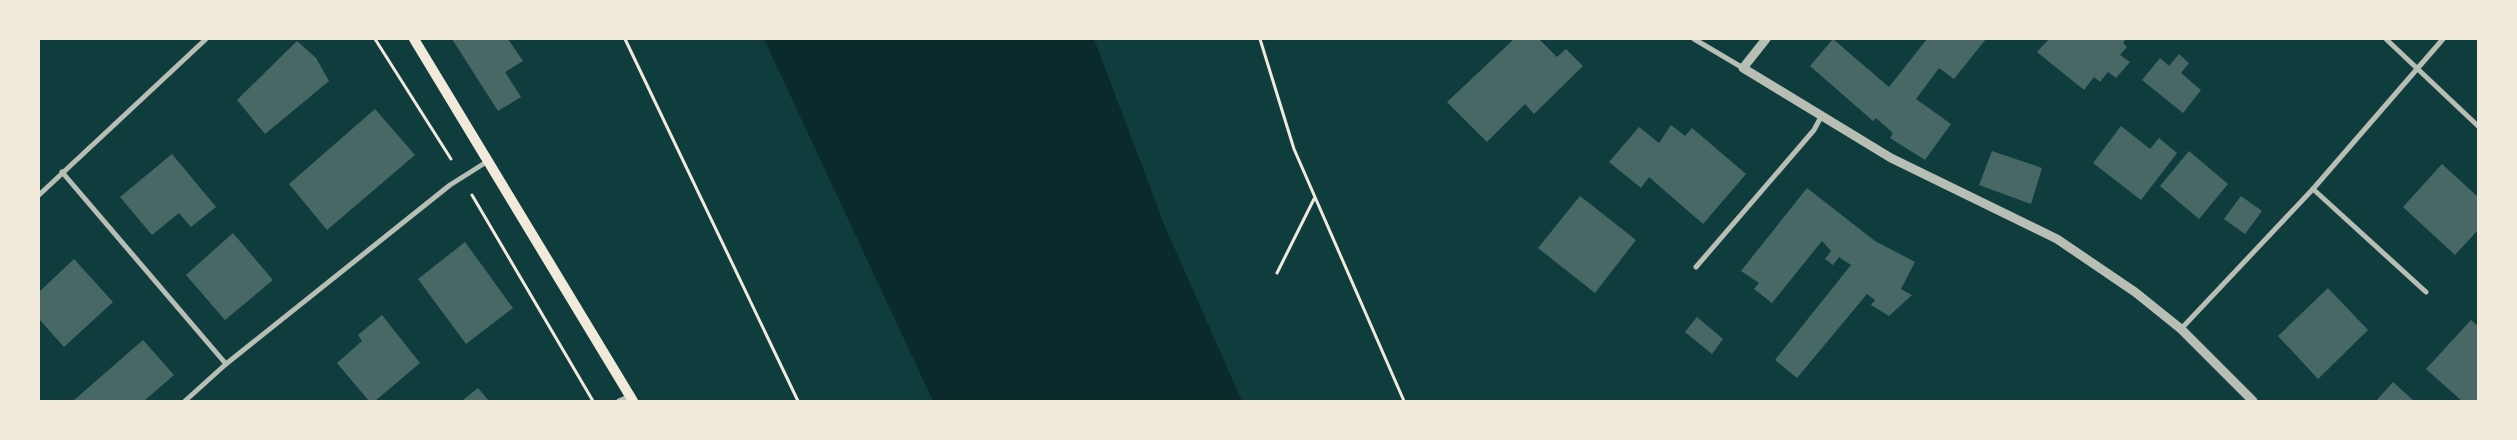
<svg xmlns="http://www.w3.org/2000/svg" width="2517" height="440" font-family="Rubik,sans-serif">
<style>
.water{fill:#0a2a2b}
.building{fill:#486865}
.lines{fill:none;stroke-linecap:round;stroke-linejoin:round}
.path{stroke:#f1e9da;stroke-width:3}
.minor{stroke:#b8beb3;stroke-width:5}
.tertiary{stroke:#b8beb3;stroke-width:9}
.secondary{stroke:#f1e9da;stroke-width:10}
</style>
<rect width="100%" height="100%" fill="#0f3d3e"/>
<!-- water -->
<path class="water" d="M764 39H1094L1166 229 1242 401H933Z"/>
<!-- building -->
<g class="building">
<path d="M452 39H508L523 61 505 72 521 97 498 111Z"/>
<path d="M1514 39H1539L1557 57 1566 49 1583 66 1534 114 1525 104 1487 142 1447 102Z"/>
<path d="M1833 39 1889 87 1927 39H1986L1954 79 1939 68 1916 99 1951 124 1925 160 1890 138 1893 133 1876 118 1873 121 1810 66Z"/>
<path d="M2049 39H2126L2123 43 2127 47 2120 55 2130 62 2116 78 2108 72 2100 82 2094 77 2084 90 2037 52Z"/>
<path d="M297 41 316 58 329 81 265 134 237 100Z"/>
<path d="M2179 54 2189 63 2181 73 2201 90 2183 113 2142 80 2160 58 2169 66Z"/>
<path d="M375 109 415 155 327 230 289 184Z"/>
<path d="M1671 125 1685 136 1692 128 1746 174 1703 224 1649 177 1641 188 1609 162 1639 127 1659 143Z"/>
<path d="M2121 126 2150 149 2159 138 2177 153 2141 200 2093 163Z"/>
<path d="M1992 151 2042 168 2031 204 1979 185Z"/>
<path d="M2189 151 2228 184 2199 219 2160 186Z"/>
<path d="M172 154 216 207 191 227 179 213 152 235 120 197Z"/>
<path d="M2442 164 2478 197V230L2455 255 2403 207Z"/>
<path d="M1807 188 1875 241 1915 262 1901 289 1912 295 1889 316 1871 305 1875 300 1867 294 1797 378 1775 360 1851 265 1839 257 1833 265 1825 259 1831 251 1822 241 1772 303 1754 289 1759 283 1741 271Z"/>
<path d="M1580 196 1636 240 1595 293 1538 248Z"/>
<path d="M2241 196 2262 211 2245 234 2224 219Z"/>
<path d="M233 233 273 280 225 320 186 275Z"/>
<path d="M465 242 513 308 466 344 418 279Z"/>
<path d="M74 259 113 302 64 347 39 319V292Z"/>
<path d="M2328 288 2368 330 2318 379 2278 336Z"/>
<path d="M382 315 420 363 375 401H369L337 363 362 341 358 335Z"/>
<path d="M1697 317 1723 339 1712 354 1685 332Z"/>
<path d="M2471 320 2478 326V401H2462L2426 369Z"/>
<path d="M143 340 174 375 144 401H73Z"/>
<path d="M2393 382 2414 401H2376Z"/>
<path d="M478 388 489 401H462Z"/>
</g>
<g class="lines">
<!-- path -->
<g class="path">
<path d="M375 39 451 159"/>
<path d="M625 39 798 401"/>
<path d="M1260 39 1294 149 1404 401"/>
<path d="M472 195 593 401"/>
<path d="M1277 273 1314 199"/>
</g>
<!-- minor -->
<g class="minor">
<path d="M1694 39 1743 68"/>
<path d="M2386 39 2478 126"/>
<path d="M62 172 226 364"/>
<path d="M2313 189 2426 292"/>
<path d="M39 195 206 39"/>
<path d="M1696 267 1814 130 1822 115"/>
<path d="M2181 329 2313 189 2443 39"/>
<path d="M185 401 226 364 450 185 488 161"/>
<path d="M619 401 630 396"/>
</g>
<!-- tertiary -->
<path class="tertiary" d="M1766 39 1743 68 1891 158 2057 239 2135 292 2181 329 2253 401"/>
<!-- secondary -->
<path class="secondary" d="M414 39 633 401"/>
</g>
<!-- border -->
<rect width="2517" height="440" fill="none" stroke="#f1e9da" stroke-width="80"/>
</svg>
